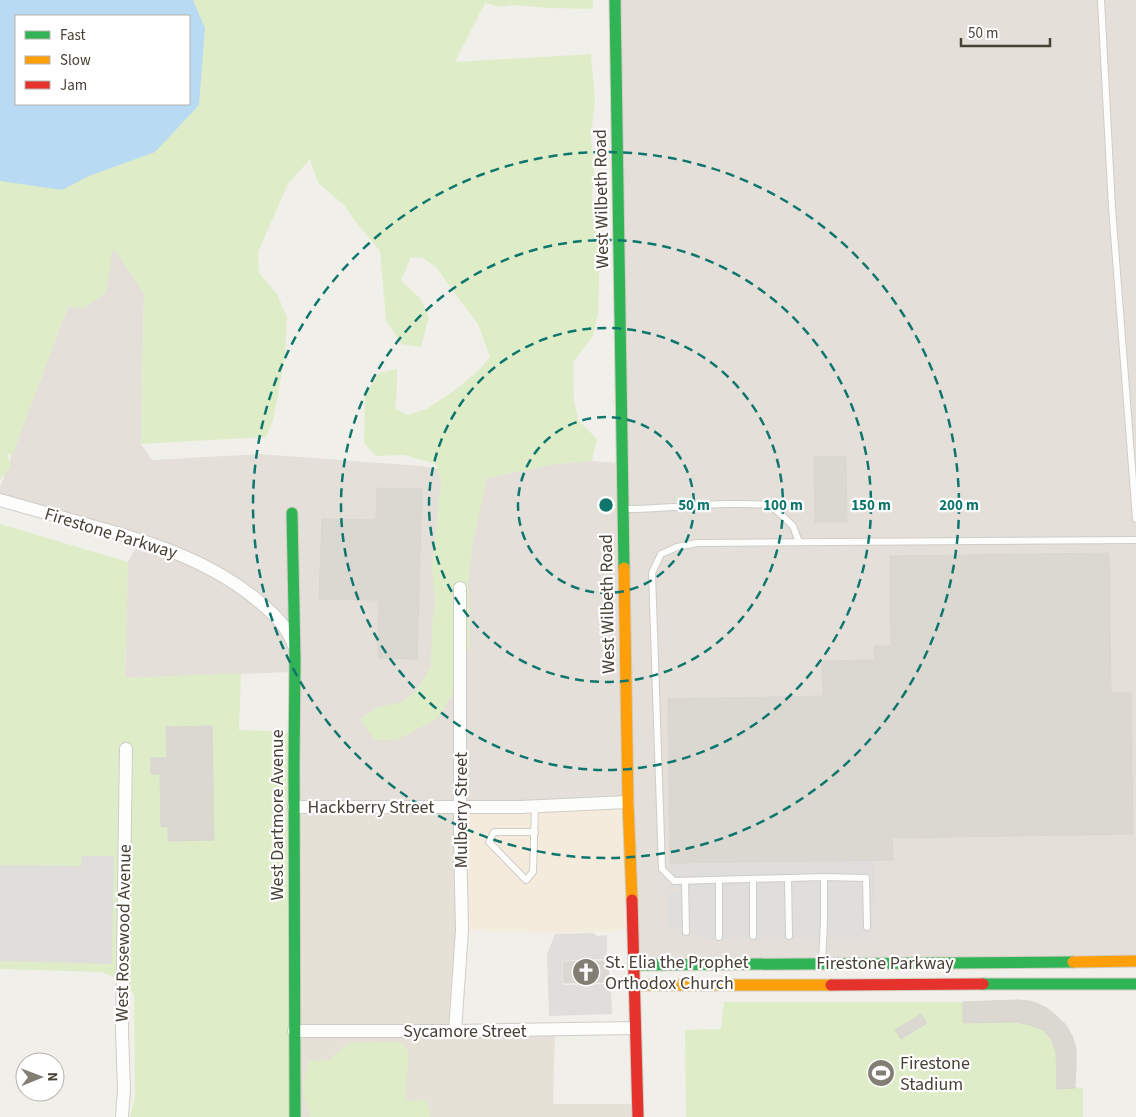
<svg xmlns="http://www.w3.org/2000/svg" width="1136" height="1117" font-family="'Source Sans 3',sans-serif">
<style>
.residential{fill:#e6e1d7}
.commercial{fill:#f5ebdc}
.industrial{fill:#e4dfd9}
.green{fill:#deedc8;fill-rule:evenodd}
.parking{fill:#e0deda}
.water{fill:#b8daf2;fill-rule:evenodd}
.building{fill:#dbd8d2;stroke:#d9d6d0}
.lines{fill:none;stroke-linecap:round;stroke-linejoin:round}
.lane-casing{stroke:#cfcdc7;stroke-width:8}
.street-casing{stroke:#cfcdc7;stroke-width:14}
.fast-casing{stroke:#d1ccc0;stroke-width:13}
.slow-casing{stroke:#d1ccc0;stroke-width:13}
.jam-casing{stroke:#d1ccc0;stroke-width:13}
.lane{stroke:#fdfdfc;stroke-width:6}
.street{stroke:#fdfdfc;stroke-width:12}
.fast{stroke:#30b455;stroke-width:11}
.slow{stroke:#ff9f0a;stroke-width:11}
.jam{stroke:#e5322d;stroke-width:11}
.ring{fill:none;stroke:#0f766e;stroke-width:2.5;stroke-dasharray:9 6}
.labels{text-anchor:middle;stroke-width:4.5;stroke-linejoin:round;paint-order:stroke}
.street-label{font-size:18px;fill:#484135;stroke:#fff}
.poi-label{font-size:18px;fill:#484135;stroke:#fff;text-anchor:start}
.centre{fill:#0f766e;stroke:#fff;stroke-width:2.5}
.ring-label{font-size:15px;text-anchor:middle;font-weight:bold;fill:#0f766e;stroke:#fff;stroke-width:4.5;stroke-linejoin:round;paint-order:stroke}
</style>
<rect width="100%" height="100%" fill="#f1efea"/>
<!-- residential -->
<path class="residential" d="M294 807H460L455 1031 555 1030 553 1104H637L638 1117H295Z"/>
<!-- commercial -->
<path class="commercial" d="M628 802 633 929 615 931 550 933 462 930 460 807Z"/>
<!-- industrial -->
<g class="industrial">
<path d="M615 0H1136V961L634 965Z"/>
<path d="M113 247 144 293 141 444 152 460 259 454 421 466 487 478 555 464 592 461 622 463 628 802 294 807 295 672 125 678 128 562 141 539 0 500V487L68 306Z"/>
</g>
<!-- green -->
<g class="green">
<path d="M0 0H593V9L548 8 513 5 500 7 485 3 455 62 591 54 595 101 591 136 594 170 592 197 597 215 600 250 598 314 593 336 573 362 574 400 578 420 597 439 592 461 555 464 487 478 473 543 468 583 470 613V645L454 692 438 718 397 740H374L360 719 378 707 402 702 416 691 431 666 432 624 435 602 432 568 441 481 436 464 404 455 376 456 364 443 365 395 379 373 397 369V389L395 408 407 415 427 409 455 390 478 371 490 357 478 324 456 295 437 268 423 258 411 257 401 281 420 298 429 317 421 347 401 344 386 320 380 251 355 221 344 205 318 183 310 159 288 184 258 252 259 273 277 294 287 317 285 357 273 421 266 437 141 444 144 293 113 248 106 293 83 309 68 306 12 456 7 453 11 467 0 480ZM16 16H189V104H16Z"/>
<path d="M0 524 128 562 125 678 241 673 239 730 294 732 292 1117H130L135 1097 134 995 123 980 101 972 0 969Z"/>
<path d="M1017 1000C1021 1000 1025 1000 1029 1001 1051 1004 1072 1027 1076 1048 1078 1061 1076 1075 1075 1087L1083 1088V1117H686L685 1030 721 1029 724 1002H963Z"/>
<path d="M400 1042 408 1051V1063L405 1101 425 1100 429 1108 430 1117H311L304 1097 303 1084 309 1061 330 1060 348 1043Z"/>
</g>
<!-- parking -->
<g class="parking">
<path d="M82 856H114L112 964 0 961V865L81 866Z"/>
<path d="M874 860 873 938 702 939 701 936 679 934V929L667 927 668 893 680 892 679 887 670 888V863Z"/>
<path d="M594 933 597 936 607 935V959L562 961 563 985 611 984 612 1014 549 1016 547 955 555 934Z"/>
</g>
<!-- water -->
<path class="water" d="M0 0H193L205 28 199 105 155 152 89 176 62 190 0 181ZM16 16H189V104H16Z"/>
<!-- building -->
<g class="building">
<path d="M814 457H846L847 522H815Z"/>
<path d="M377 488 422 489 417 659 378 658 379 600 319 599 322 519 376 520Z"/>
<path d="M1109 553 1111 693H1131L1133 834 892 838 893 860 670 863 668 699 823 696 822 661 874 660V646H891L890 556Z"/>
<path d="M212 726 214 840 168 841V826L161 827 160 774H151V758H167L166 727Z"/>
<path d="M608 961 609 982 564 983 563 962Z"/>
<path d="M1017 1000 1030 1001 1045 1007 1055 1015 1066 1025 1072 1036 1076 1048V1058L1075 1088 1057 1089 1056 1051 1051 1039 1043 1030 1030 1025 1015 1022 963 1023V1002Z"/>
<path d="M921 1014 927 1023 901 1039 895 1030Z"/>
</g>
<g class="lines">
<!-- lane casing -->
<g class="lane-casing">
<g id="lane">
<path d="M1101 0 1112 208 1136 519"/>
<path d="M624 509C673 509 722 501 771 505L793 526 799 542"/>
<path d="M535 832H494L489 842 526 880 533 872 535 806"/>
<path d="M824 877 866 878 867 927"/>
<path d="M788 878 789 936"/>
<path d="M753 879V936"/>
<path d="M719 880V937"/>
<path d="M685 881 686 932"/>
<path d="M822 962 824 921V877L674 881 662 869 652 573 661 554 677 547 697 543 1136 540"/>
</g>
</g>
<!-- street casing -->
<g class="street-casing">
<g id="street">
<path d="M0 500C31 509 61 517 92 526 154 543 214 562 263 605 276 616 287 627 293 644"/>
<path d="M294 807H520L628 802"/>
<path d="M294 1031H455L635 1028"/>
<path d="M455 1031 462 930 460 837V588"/>
<path d="M122 1117 124 1089 122 1032 126 749"/>
</g>
</g>
<!-- fast casing -->
<g class="fast-casing">
<g id="fast">
<path d="M615 0 624 568"/>
<path d="M292 513 295 659 294 765 295 1117"/>
<path d="M634 965 1073 962"/>
<path d="M983 984H1136"/>
</g>
</g>
<!-- slow casing -->
<g class="slow-casing">
<g id="slow">
<path d="M624 568 628 802 632 900"/>
<path d="M1073 962 1136 961"/>
<path d="M635 985H831"/>
</g>
</g>
<!-- jam casing -->
<g class="jam-casing">
<g id="jam">
<path d="M632 900 638 1117"/>
<path d="M831 985 983 984"/>
</g>
</g>
<!-- lane -->
<use href="#lane" class="lane"/>
<!-- street -->
<use href="#street" class="street"/>
<!-- fast -->
<use href="#fast" class="fast"/>
<!-- slow -->
<use href="#slow" class="slow"/>
<!-- jam -->
<use href="#jam" class="jam"/>
</g>
<!-- distance rings -->
<g class="ring">
<circle cx="606" cy="505" r="88"/>
<circle cx="606" cy="505" r="177"/>
<circle cx="606" cy="505" r="265"/>
<circle cx="606" cy="505" r="353"/>
</g>
<!-- icons -->
<defs>
<g id="church-disc" transform="scale(1.4375)"><circle r="9.5" fill="#837e74" stroke="#fff"/><path d="M-1.2-6h2.4v3.5h3.3v2.4h-3.3V6h-2.4V-.1h-3.3v-2.4h3.3Z" fill="#fff"/></g>
<g id="stadium-disc" transform="scale(1.4375)"><circle r="9.5" fill="#837e74" stroke="#fff"/><path d="M0-5a6.5 5 0 1 0 0 10a6.5 5 0 1 0 0-10ZM-3.5-1.8h7v3.6h-7Z" fill="#fff"/></g>
</defs>
<g fill-rule="evenodd">
<use href="#church-disc" x="586" y="972"/>
<use href="#stadium-disc" x="881" y="1073"/>
</g>
<g class="labels">
<!-- street labels -->
<g class="street-label">
<text transform="translate(601 199) rotate(-91)" y="6">West Wilbeth Road</text>
<text transform="translate(111 533) rotate(17)" y="6">Firestone Parkway</text>
<text transform="translate(607 604) rotate(-91)" y="6">West Wilbeth Road</text>
<text x="371" y="813">Hackberry Street</text>
<text transform="translate(461 810) rotate(-90)" y="6">Mulberry Street</text>
<text transform="translate(277 815) rotate(-90)" y="6">West Dartmore Avenue</text>
<text transform="translate(123 933) rotate(-89)" y="6">West Rosewood Avenue</text>
<text x="885" y="969">Firestone Parkway</text>
<text x="465" y="1037">Sycamore Street</text>
</g>
<!-- poi labels -->
<g class="poi-label">
<text x="605" y="968">St. Elia the Prophet<tspan x="605" dy="21">Orthodox Church</tspan></text>
<text x="900" y="1069">Firestone<tspan x="900" dy="21">Stadium</tspan></text>
</g>
</g>
<circle cx="606" cy="505" r="8" class="centre"/>
<g class="ring-label">
<text x="694" y="510">50 m</text>
<text x="783" y="510">100 m</text>
<text x="871" y="510">150 m</text>
<text x="959" y="510">200 m</text>
</g>
<!-- legend -->
<rect x="15" y="15" width="175" height="90" fill="#ffffff" stroke="#b6b3ae"/>
<rect x="25" y="31" width="25" height="8" fill="#30b455" stroke="#b6b3ae"/>
<text x="60" y="40" font-size="15" fill="#484135">Fast</text>
<rect x="25" y="56" width="25" height="8" fill="#ff9f0a" stroke="#b6b3ae"/>
<text x="60" y="65" font-size="15" fill="#484135">Slow</text>
<rect x="25" y="81" width="25" height="8" fill="#e5322d" stroke="#b6b3ae"/>
<text x="60" y="90" font-size="15" fill="#484135">Jam</text>
<!-- north arrow -->
<g transform="translate(40 1077) rotate(89)"><circle r="24" fill="#ffffff" stroke="#b6b3ae"/>
<path d="M0-4L9 19L0 12L-9 19Z" fill="#837e74"/>
<text y="-8" font-size="14" font-weight="bold" text-anchor="middle" fill="#484135">N</text>
</g>
<!-- scale -->
<path d="M961 38v8h89v-8" fill="none" stroke="#484135" stroke-width="2.5"/>
<text x="968" y="38" font-size="15" fill="#484135" stroke="#ffffff" stroke-width="4" paint-order="stroke">50 m</text>
</svg>
